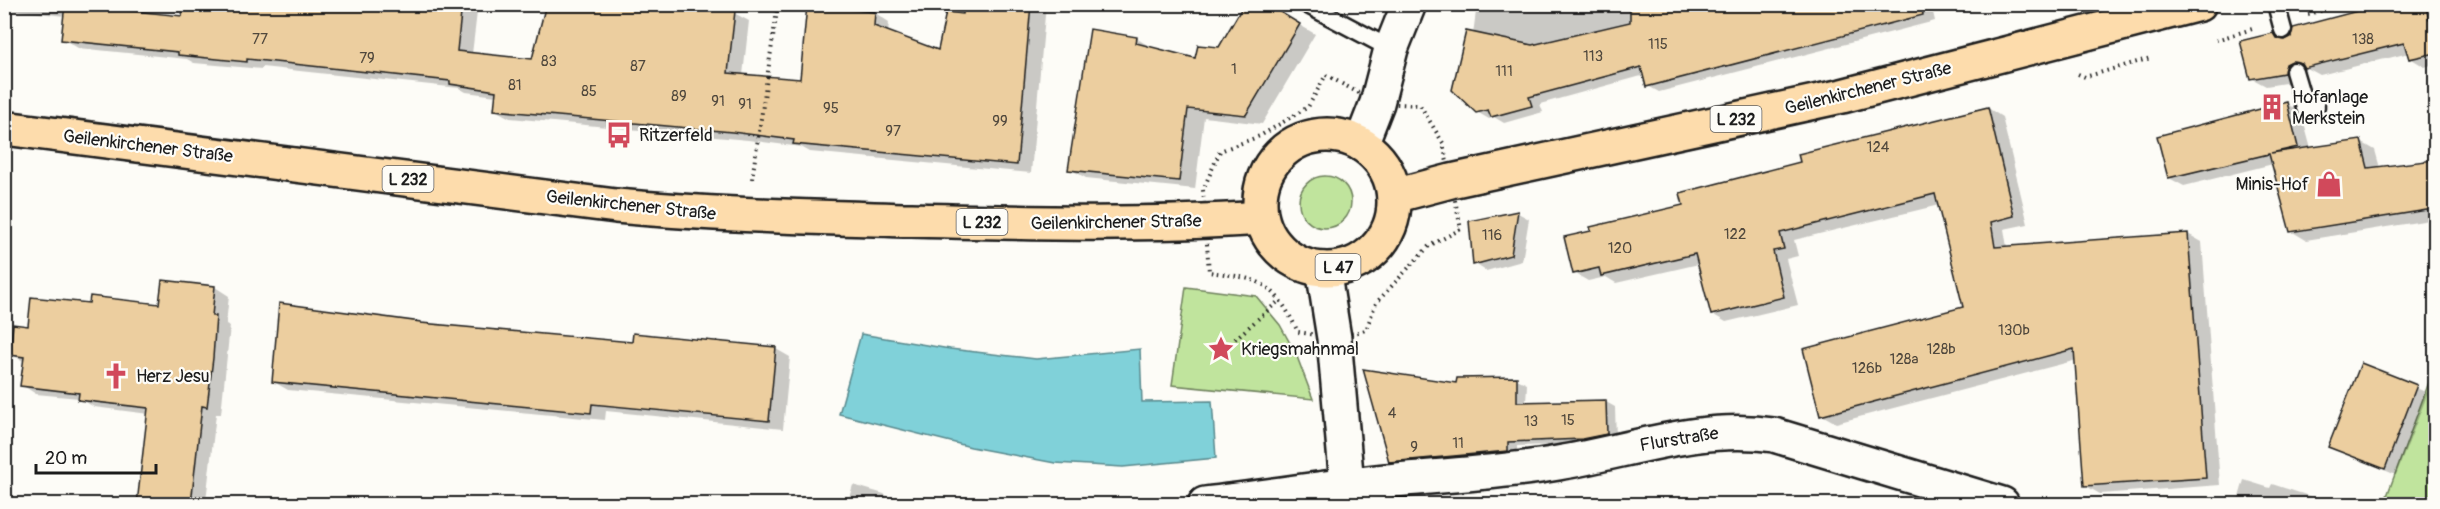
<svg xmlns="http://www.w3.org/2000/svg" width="2440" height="509" font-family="Pangolin,sans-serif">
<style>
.green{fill:#c0e49d;stroke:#6e805c;stroke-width:1.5}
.water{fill:#80d1d9;stroke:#58898d;stroke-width:1.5}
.shadow{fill:#0003}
.building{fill:#ecce9f;stroke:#1c1c1c;stroke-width:1.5}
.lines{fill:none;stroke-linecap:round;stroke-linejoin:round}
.lane-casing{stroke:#1c1c1c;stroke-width:21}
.street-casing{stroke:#1c1c1c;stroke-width:38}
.secondary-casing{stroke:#1c1c1c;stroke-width:38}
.primary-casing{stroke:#1c1c1c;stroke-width:38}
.path{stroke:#1c1c1c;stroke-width:4;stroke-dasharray:1.5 4.5;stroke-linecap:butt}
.lane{stroke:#fdfcf7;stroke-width:16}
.street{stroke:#fdfcf7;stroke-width:33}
.secondary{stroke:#fdfcf7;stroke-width:33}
.primary{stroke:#fddcac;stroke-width:33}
.labels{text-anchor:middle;stroke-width:4.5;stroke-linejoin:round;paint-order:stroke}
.number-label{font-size:15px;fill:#50483d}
.shield{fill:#fdfcf7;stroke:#605f5e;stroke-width:1.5}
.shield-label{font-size:16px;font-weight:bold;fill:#1c1c1c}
.street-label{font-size:18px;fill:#1c1c1c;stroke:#fdfcf7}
.poi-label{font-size:18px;fill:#1c1c1c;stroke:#fdfcf7;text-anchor:start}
</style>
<rect width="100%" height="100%" fill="#fdfcf7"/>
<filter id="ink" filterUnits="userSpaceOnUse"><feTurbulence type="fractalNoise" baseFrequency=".0167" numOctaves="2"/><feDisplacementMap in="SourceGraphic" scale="12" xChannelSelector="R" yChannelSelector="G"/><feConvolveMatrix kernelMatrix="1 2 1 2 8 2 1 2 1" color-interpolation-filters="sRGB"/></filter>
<g filter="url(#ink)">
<!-- green -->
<g class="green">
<circle cx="1325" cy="202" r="26"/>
<path d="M1186 287 1256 296 1280 325 1296 354 1313 399 1172 385Z"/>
<path d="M2435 366V504H2384Z"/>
</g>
<!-- water -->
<path class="water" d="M861 334 950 349 1036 359 1140 349 1142 402 1212 401 1216 458 1123 467 1055 463 971 447 839 414Z"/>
<!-- shadow -->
<g class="shadow">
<path d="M4 4H82V8L183 18 184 4H478L472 54 533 60 734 13 749 21 743 75 801 81 875 13 889 22 888 33 939 52 964 15 966 4H1046L1031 173 810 152 801 147 748 140 510 118 495 110 496 96 466 92 459 88 262 67V69L194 63 187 59 78 48 63 39 65 16 11 10Z"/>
<path d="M1264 4 1315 34 1262 124 1204 117 1195 189 1086 178 1070 169 1136 38 1152 48 1197 60 1220 48Z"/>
<path d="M1477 4H1931L1935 21 1659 92 1648 86 1645 75 1540 104 1543 112 1504 123 1494 117 1489 119 1477 112 1473 34Z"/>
<path d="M2390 4H2436V219L2306 240 2291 231 2273 164 2184 186 2169 178 2287 104 2301 112 2311 149 2361 142 2375 150 2380 168 2433 162 2431 65 2425 67 2410 58 2409 53 2320 75 2307 68 2300 72 2298 81 2266 86 2251 78 2273 34 2285 42Z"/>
<path d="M1988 108 2002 117 2028 224 2004 229 2007 247 2188 234 2202 242 2220 485 2100 494 2086 486 2077 360 1836 423 1822 415 1965 309 1939 205 1794 240 1798 256 1786 259 1798 305 1726 322 1712 314 1699 264 1616 283 1606 277 1588 281 1574 273 1685 206 1802 163Z"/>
<path d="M1518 213 1529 219 1522 261 1486 271 1475 264 1470 222Z"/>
<path d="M215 287 229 296 226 324 230 326 221 414H216L206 501 237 504H138L149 414 94 407 79 398 36 394 22 385 25 362 11 354 29 328 90 305H160Z"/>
<path d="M634 344 776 349 790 357 783 429 606 411 605 420 288 390 274 382Z"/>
<path d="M2361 365 2428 393 2396 475 2330 447Z"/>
<path d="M1459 379H1517L1527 384 1526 403 1606 402 1615 407 1616 439 1593 444 1517 446V456L1400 466 1390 461 1458 385Z"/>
<path d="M2244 480 2270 488 2272 484 2334 504H2237Z"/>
<path d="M853 485 884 494 892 499 891 504H847Z"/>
</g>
<!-- building -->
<g class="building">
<path d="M65 4 182 16 183 4H462L457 51 532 59 546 4H679L735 11 728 73 800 79 807 5 875 12 874 26 938 50 946 12 963 14 964 4H1031L1017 165 793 144 794 140 732 132 494 110 496 91 450 84V81L247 59V62L178 55V52L61 40Z"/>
<path d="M1244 4H1267L1300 24 1246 115 1188 109 1179 181 1068 170 1090 29 1137 37 1136 43 1195 58 1198 45 1219 47Z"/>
<path d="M1630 4H1922L1923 15 1646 87 1641 67 1529 97 1532 106 1491 117 1488 110 1476 113 1452 90 1466 31 1532 45 1630 22Z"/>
<path d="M2384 4H2425L2429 19 2436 20V53L2409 59 2404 43 2304 68 2301 63 2292 61 2286 64 2284 73 2250 79 2240 41 2273 33 2276 38 2285 40 2291 37 2293 28Z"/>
<path d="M2287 102 2298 147 2271 153 2361 140 2368 168 2434 160 2433 209 2290 232 2269 154 2168 178 2157 136Z"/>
<path d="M1988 107 2014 216 1991 222 1995 247 2188 233 2206 478 2084 486 2074 349 1820 416 1803 349 1963 307 1935 194 1780 233 1784 249 1773 251 1784 297 1711 315 1695 254 1601 276 1599 268 1573 274 1564 237 1591 231 1590 227 1683 205 1680 193 1800 162 1798 154Z"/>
<path d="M1518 211 1511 255 1473 265 1469 221Z"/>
<path d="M162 280 215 286 212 316H216L213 358 207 407 202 406 191 504H137L148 408 78 400 79 393 20 386 24 357 10 355 13 324 28 326 31 297 89 303 90 296 159 304Z"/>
<path d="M279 303 421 322V323L632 342 633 333 776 347 769 421 592 404 591 413 272 382Z"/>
<path d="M2361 363 2417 385 2385 469 2328 447Z"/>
<path d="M1363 369 1456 383 1457 378 1517 377V402L1606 400 1607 434 1582 439 1508 442V451L1389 462Z"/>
</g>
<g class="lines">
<!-- lane casing -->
<g class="lane-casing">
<g id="lane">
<path d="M1306 4 1391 49"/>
<path d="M2276 4 2283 30"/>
<path d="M2294 71 2305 108 2316 106"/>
</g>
</g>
<!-- street casing -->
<g class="street-casing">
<g id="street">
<path d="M1323 269 1334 338 1347 485 1351 504"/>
<path d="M1205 504C1265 497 1325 487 1386 481 1443 475 1502 473 1558 463 1630 451 1700 424 1774 435L2002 504"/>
</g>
</g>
<!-- secondary casing -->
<g class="secondary-casing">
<path id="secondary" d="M1361 144 1377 103 1391 49 1409 4"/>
</g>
<!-- primary casing -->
<g class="primary-casing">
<g id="primary">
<path d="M4 128 616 206C715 215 813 217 911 220 1028 223 1144 226 1261 218"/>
<circle cx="1327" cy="202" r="67"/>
<path d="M1394 196 1451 181 1842 96 2199 4"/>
</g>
</g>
<!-- path -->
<g class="path">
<path d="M2308 14 2348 4"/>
<path d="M2216 40 2252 29"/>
<path d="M2078 74 2085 77 2151 58"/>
<path d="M1326 75 1377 103 1420 105 1443 143 1461 229 1429 246 1376 303 1366 330 1334 338 1298 332C1274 282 1263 279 1209 272L1203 190 1220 151 1260 136 1308 107Z"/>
<path d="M752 179 778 4"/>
<path d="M1235 339 1280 300"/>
</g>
<!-- lane -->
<use href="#lane" class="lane"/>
<!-- street -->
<use href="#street" class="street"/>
<!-- secondary -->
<use href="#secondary" class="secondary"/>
<!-- primary -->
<use href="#primary" class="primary"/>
</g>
</g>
<!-- icons -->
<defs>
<g id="building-bare" transform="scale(2.07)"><path d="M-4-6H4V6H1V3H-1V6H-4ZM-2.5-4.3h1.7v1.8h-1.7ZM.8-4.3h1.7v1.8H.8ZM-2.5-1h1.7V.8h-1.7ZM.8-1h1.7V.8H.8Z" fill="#d1495b" stroke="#fdfcf7" stroke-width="2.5" paint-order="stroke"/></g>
<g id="bus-bare" transform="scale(2.07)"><path d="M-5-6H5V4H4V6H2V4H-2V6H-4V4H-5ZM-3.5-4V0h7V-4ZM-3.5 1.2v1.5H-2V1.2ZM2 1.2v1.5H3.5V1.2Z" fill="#d1495b" stroke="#fdfcf7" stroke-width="2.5" paint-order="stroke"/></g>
<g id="shop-bare" transform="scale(2.07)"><path d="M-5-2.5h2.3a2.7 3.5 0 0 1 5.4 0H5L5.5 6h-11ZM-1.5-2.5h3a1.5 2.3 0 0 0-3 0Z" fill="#d1495b" stroke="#fdfcf7" stroke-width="2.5" paint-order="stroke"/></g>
<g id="sight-bare" transform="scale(2.07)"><path d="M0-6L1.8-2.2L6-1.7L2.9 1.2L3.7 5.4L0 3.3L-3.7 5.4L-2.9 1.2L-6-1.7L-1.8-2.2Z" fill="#d1495b" stroke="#fdfcf7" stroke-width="2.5" paint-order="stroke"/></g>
<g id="church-bare" transform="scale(2.07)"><path d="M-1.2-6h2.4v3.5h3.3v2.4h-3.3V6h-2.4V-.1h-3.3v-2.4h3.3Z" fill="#d1495b" stroke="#fdfcf7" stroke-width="2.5" paint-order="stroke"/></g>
</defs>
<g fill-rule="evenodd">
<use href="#building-bare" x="2272" y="107"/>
<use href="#bus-bare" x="619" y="135"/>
<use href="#shop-bare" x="2329" y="184"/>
<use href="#sight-bare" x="1221" y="349"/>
<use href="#church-bare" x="116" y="376"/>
</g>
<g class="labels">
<!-- number labels -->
<g class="number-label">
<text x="260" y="44">77</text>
<text x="2363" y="44">138</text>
<text x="1658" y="49">115</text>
<text x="1593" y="61">113</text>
<text x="367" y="63">79</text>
<text x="549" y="66">83</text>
<text x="638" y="71">87</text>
<text x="1234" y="74">1</text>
<text x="1504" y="76">111</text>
<text x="515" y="90">81</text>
<text x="589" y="96">85</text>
<text x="679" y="101">89</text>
<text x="718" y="106">91</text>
<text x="745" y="109">91</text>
<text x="831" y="113">95</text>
<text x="1000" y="126">99</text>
<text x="893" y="136">97</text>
<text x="1878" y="152">124</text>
<text x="1735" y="239">122</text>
<text x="1492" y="240">116</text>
<text x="1620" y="253">120</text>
<text x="2014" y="335">130b</text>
<text x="1941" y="354">128b</text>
<text x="1904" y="364">128a</text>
<text x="1867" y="373">126b</text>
<text x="1392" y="418">4</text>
<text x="1568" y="425">15</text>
<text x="1531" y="426">13</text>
<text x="1458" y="448">11</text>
<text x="1414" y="452">9</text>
</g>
<!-- shield labels -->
<g class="shield">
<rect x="1710.5" y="106" width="51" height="26" rx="4.5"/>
<rect x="382.5" y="166" width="51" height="26" rx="4.5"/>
<rect x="956.5" y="209" width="51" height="26" rx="4.5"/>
<rect x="1315.5" y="254" width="45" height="26" rx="4.5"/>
</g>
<g class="shield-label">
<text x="1736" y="125">L 232</text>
<text x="408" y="185">L 232</text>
<text x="982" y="228">L 232</text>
<text x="1338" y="273">L 47</text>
</g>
<!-- street labels -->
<g class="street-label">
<text transform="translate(1868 88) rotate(-14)" y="6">Geilenkirchener Straße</text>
<text transform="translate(148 146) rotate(7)" y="6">Geilenkirchener Straße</text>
<text transform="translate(631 205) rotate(6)" y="6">Geilenkirchener Straße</text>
<text transform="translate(1116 222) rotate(-1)" y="6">Geilenkirchener Straße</text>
<text transform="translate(1679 439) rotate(-9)" y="6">Flurstraße</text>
</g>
<!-- poi labels -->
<g class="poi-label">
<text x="2292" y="103">Hofanlage<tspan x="2292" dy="21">Merkstein</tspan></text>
<text x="639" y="141">Ritzerfeld</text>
<text x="2309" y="190" text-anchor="end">Minis-Hof</text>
<text x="1241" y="355">Kriegsmahnmal</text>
<text x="136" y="382">Herz Jesu</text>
</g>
</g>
<!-- margin -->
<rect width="2440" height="509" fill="none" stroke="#fdfcf7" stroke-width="24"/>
<rect x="12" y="12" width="2416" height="485" fill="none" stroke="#1c1c1c" stroke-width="2" filter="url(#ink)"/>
<!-- scale -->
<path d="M36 464v9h120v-9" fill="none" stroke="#1c1c1c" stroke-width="3"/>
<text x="45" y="464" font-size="18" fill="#1c1c1c" stroke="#fdfcf7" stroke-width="4.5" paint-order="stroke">20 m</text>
</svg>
